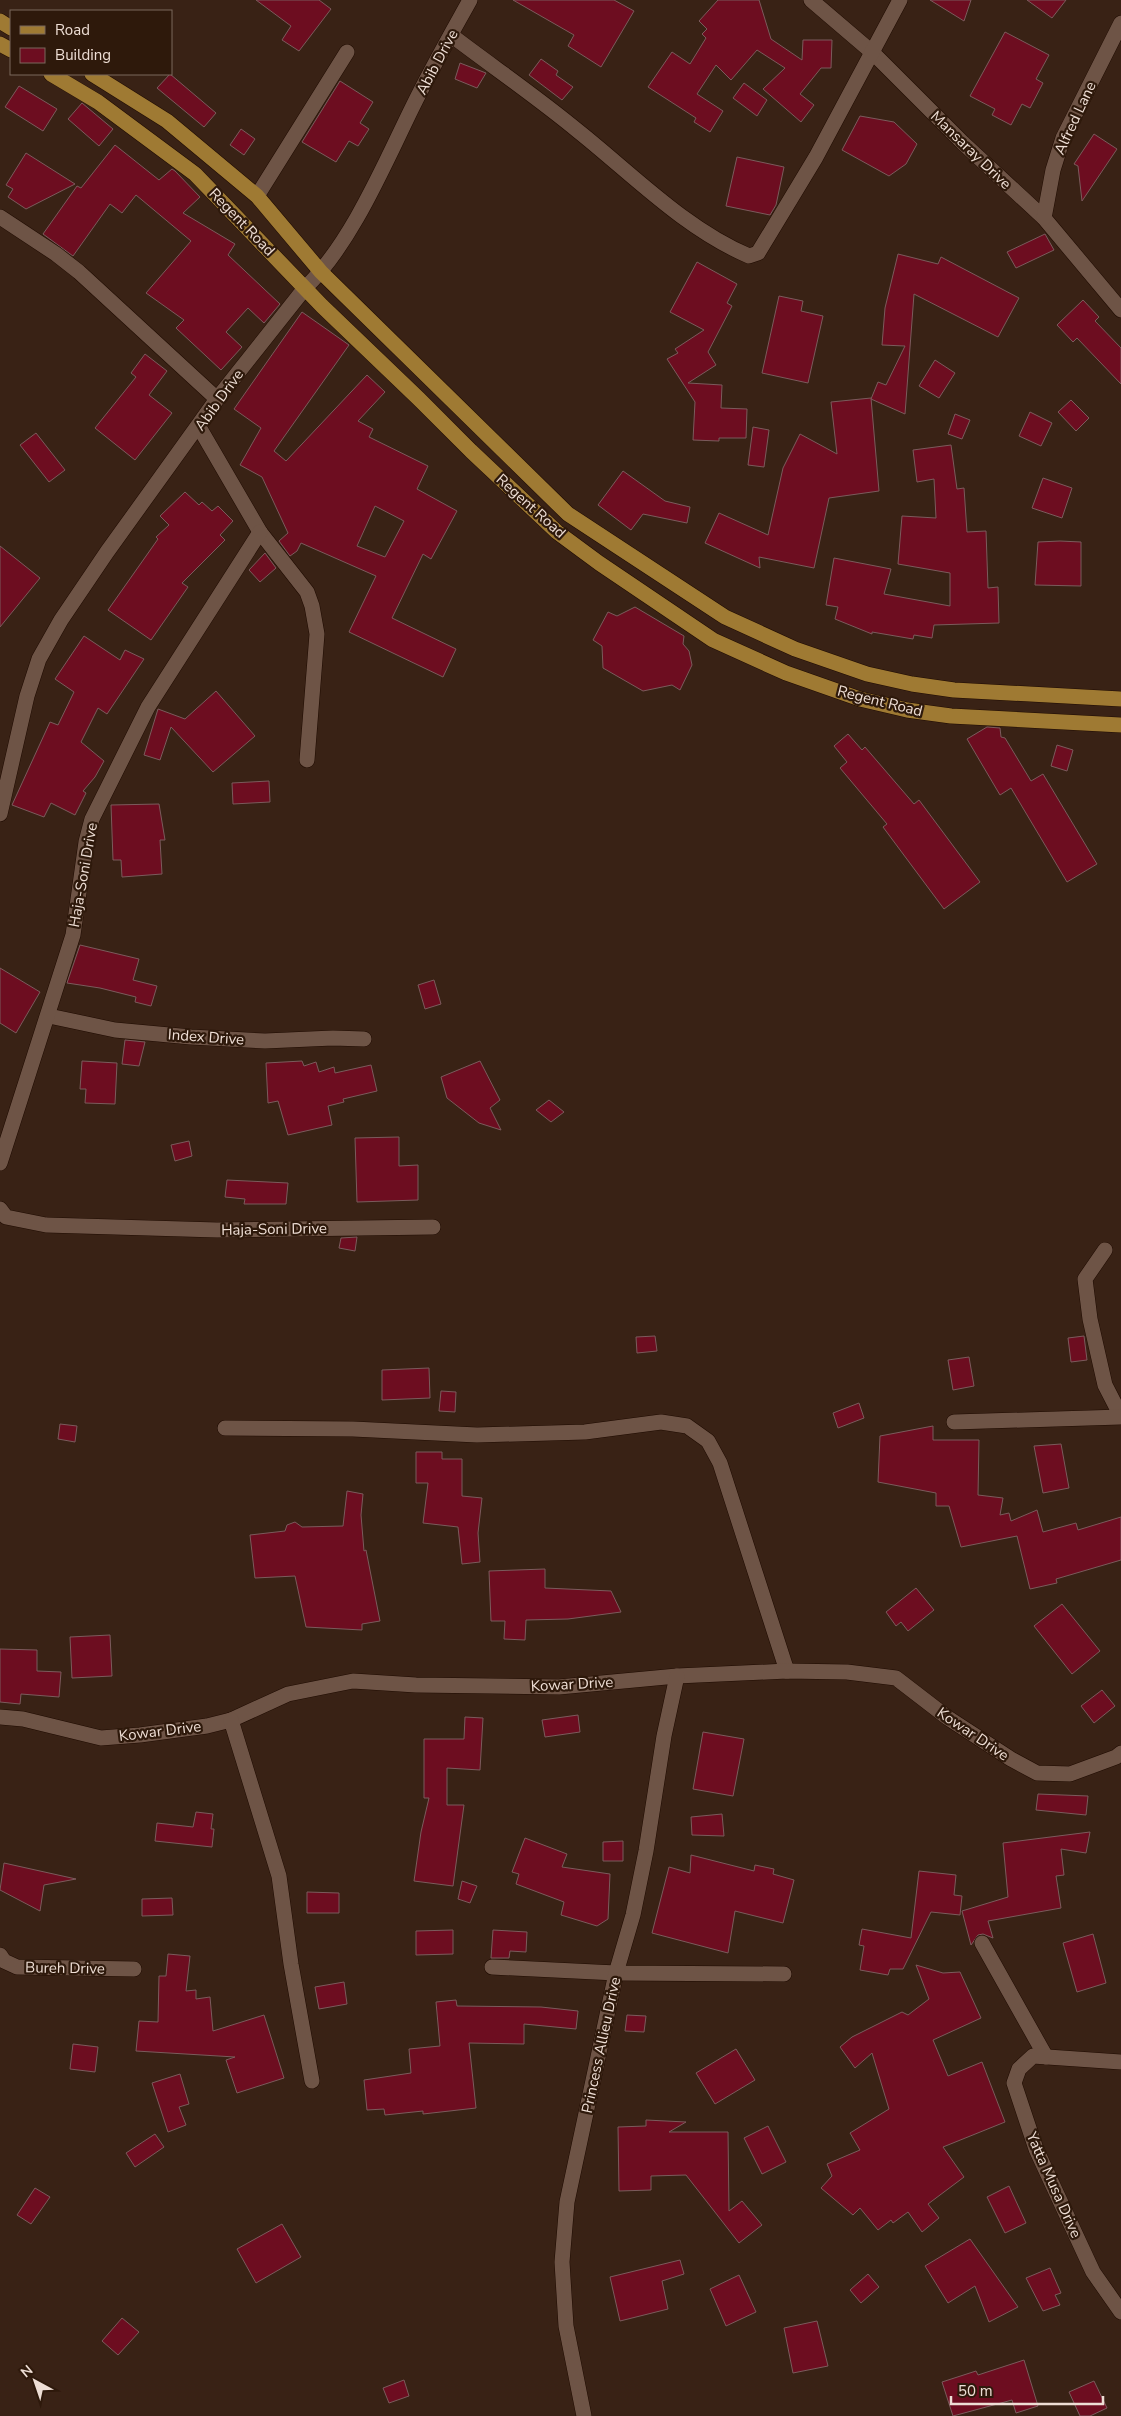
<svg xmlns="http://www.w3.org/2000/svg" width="1121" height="2416" font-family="'Nunito Sans',sans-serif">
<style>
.building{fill:#6d0d20;stroke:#7b5b5c;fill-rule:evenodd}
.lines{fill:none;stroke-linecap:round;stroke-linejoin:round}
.minor-casing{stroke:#1f0b01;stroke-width:16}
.major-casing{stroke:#1f0b01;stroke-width:16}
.minor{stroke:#6e5446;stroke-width:15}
.major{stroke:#9f7a33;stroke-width:15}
.labels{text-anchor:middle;stroke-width:4.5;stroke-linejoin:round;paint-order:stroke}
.street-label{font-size:15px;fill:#eeded5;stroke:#2e190b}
</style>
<rect width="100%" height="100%" fill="#392215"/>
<!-- building -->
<g class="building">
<path d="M256 0H319L331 9 299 51 282 40 291 26Z"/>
<path d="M513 0H614L634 11 601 67 568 46 574 35Z"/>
<path d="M718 0H759L771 39 802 60 803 40H832L831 68H821L800 94 814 105 801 122 763 89 785 68 757 50 731 80 716 65 697 94 723 111 710 132 694 122 696 118 648 87 672 52 690 64 706 38 702 34 707 29 699 21Z"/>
<path d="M930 0H971L964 21Z"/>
<path d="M1027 0H1066L1052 18Z"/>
<path d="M1005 32 1049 55 1036 79 1043 83 1030 108 1022 104 1011 125 992 115 995 109 970 96Z"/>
<path d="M541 59 558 71 556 75 573 87 562 100 529 75Z"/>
<path d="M460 63 486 73 477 88 455 79Z"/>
<path d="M170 74 216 113 204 127 157 88Z"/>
<path d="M340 81 373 102 360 123 369 129 358 146 349 141 336 162 302 142Z"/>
<path d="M744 83 767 100 757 116 733 98Z"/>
<path d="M19 86 57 109 43 131 5 107Z"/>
<path d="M82 103 113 129 99 146 68 119Z"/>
<path d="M860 116 894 122 917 144 906 164 889 176 842 150Z"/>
<path d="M241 129 255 139 244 155 230 145Z"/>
<path d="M1094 134 1117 149 1082 201 1078 166 1074 164Z"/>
<path d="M115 145 159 180 172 169 175 171 200 197 183 213 235 244 228 255 280 304 264 323 248 308 226 332 242 347 221 370 176 328 184 320 146 293 191 241 136 195 122 213 110 204 73 256 43 234 77 186 81 188Z"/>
<path d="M26 153 75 184 26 209 8 197 13 189 6 185Z"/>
<path d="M737 157 784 167 776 205 770 215 726 206Z"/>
<path d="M1045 234 1054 250 1016 268 1007 252Z"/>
<path d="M898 254 938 264 941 257 1019 298 998 337 914 294 905 414 871 399 878 382 886 385 905 346 882 345 885 308Z"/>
<path d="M697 262 737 284 727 303 732 306 708 352 716 365 688 383 722 385 721 408 747 409 746 438H719V441L693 440 695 402 667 359 678 353 675 349 704 330 670 312Z"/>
<path d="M779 296 803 301 801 311 823 316 808 383 762 373Z"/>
<path d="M1083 300 1099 317 1095 321 1121 348V384L1077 338 1073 342 1057 325Z"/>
<path d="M302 312 349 345 274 451 286 461 367 375 385 392 358 421 373 429 369 437 428 466 417 489 457 511 431 559 423 554 392 618 456 649 443 677 349 632 376 576 301 543 297 551 290 556 279 541 288 533 262 477 240 465 261 428 234 409ZM375 506 404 521 385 557 357 546Z"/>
<path d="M145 354 167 371 149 395 172 413 135 460 95 428 136 377 131 373Z"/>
<path d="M935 360 955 373 939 398 919 386Z"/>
<path d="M871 398 879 491 829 498 814 568 759 557 760 568 705 543 719 513 768 535 783 468 800 434 837 454 831 402Z"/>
<path d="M1071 400 1089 418 1076 431 1058 412Z"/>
<path d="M1030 412 1052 423 1041 446 1019 436Z"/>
<path d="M955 414 970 420 962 439 948 434Z"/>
<path d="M753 427 769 430 764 467 748 465Z"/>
<path d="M36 433 65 470 49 482 20 445Z"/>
<path d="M951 445 957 489 964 488 967 532 986 531 988 588 998 587 999 623 934 625 932 638 914 635 913 639 872 632V634L835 619 838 607 826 605 834 558 891 569 884 594 950 606V573L898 564 902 516 936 518 934 479 917 482 913 450Z"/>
<path d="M623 471 665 501 690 507 687 523 643 514 631 530 598 505Z"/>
<path d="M1043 478 1072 488 1062 518 1032 508Z"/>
<path d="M185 492 199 505 202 502 212 511 218 506 233 521 220 535 225 540 182 583 188 587 151 640 108 610 158 539 156 537 169 525 160 516Z"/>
<path d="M1060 541 1081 542V586L1035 585 1038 542Z"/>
<path d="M0 546 40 578 0 627Z"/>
<path d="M265 553 276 568 260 582 249 570Z"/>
<path d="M635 607 684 636 683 644 689 651 692 665 680 690 672 685 643 691 603 668 602 646 593 640 608 612 617 616Z"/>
<path d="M84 636 120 660 125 650 144 659 107 714 98 708 81 742 104 761 95 777 83 791 86 793 75 815 51 803 44 817 12 805 50 722 58 725 74 692 55 679Z"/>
<path d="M216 691 255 736 213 772 171 727 160 760 144 755 158 709 185 719Z"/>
<path d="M987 727 1000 728 1001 737 1005 738 1031 781 1043 774 1097 864 1067 882 1011 788 1000 795 967 739Z"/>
<path d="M848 734 862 750 865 747 914 804 919 800 980 882 944 909 883 827 887 824 840 768 847 762 834 746Z"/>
<path d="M1057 745 1073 750 1067 771 1051 766Z"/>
<path d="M269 781 270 802 233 804 232 783Z"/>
<path d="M159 804 165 840H160L162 874 122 877 121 860H113L111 805Z"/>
<path d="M80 945 139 959 133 980 157 986 151 1006 135 1002 136 997 100 988 67 983Z"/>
<path d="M0 968 40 992 16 1033 0 1023Z"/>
<path d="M434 980 441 1004 425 1009 418 985Z"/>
<path d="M125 1040 145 1042 139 1066 122 1064Z"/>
<path d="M82 1061 117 1063 115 1104 85 1103 86 1089H80Z"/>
<path d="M302 1061 304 1066 316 1062 319 1072 334 1067 335 1073 371 1065 377 1091 343 1099 344 1102 328 1106 332 1125 288 1135 278 1101 268 1103 266 1063Z"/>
<path d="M480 1061 500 1100 490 1108 501 1130 479 1123 447 1098 441 1077Z"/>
<path d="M549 1100 564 1112 551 1122 536 1110Z"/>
<path d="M399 1137V1166L418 1165V1200L357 1202 355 1138Z"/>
<path d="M189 1141 192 1156 175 1161 171 1145Z"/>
<path d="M227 1180 288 1183 286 1204H244L245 1199 225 1197Z"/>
<path d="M357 1237 355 1251 339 1248 341 1238Z"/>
<path d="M655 1336 657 1351 637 1353 636 1337Z"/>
<path d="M1084 1336 1087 1360 1071 1362 1068 1338Z"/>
<path d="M969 1357 974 1386 953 1390 948 1360Z"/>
<path d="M429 1368 430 1398 382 1400V1370Z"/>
<path d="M441 1391 456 1392 455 1412 439 1411Z"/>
<path d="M859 1403 864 1418 838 1428 833 1413Z"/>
<path d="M60 1424 77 1426 75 1442 58 1439Z"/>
<path d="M933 1426V1440H979L978 1495 1003 1498 1000 1515 1009 1513 1011 1521 1037 1510 1043 1532 1076 1523 1078 1530 1121 1517V1560L1056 1579 1057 1583 1030 1589 1017 1536 961 1547 949 1506H936V1493L878 1482 880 1436Z"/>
<path d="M1061 1444 1069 1488 1043 1493 1034 1446Z"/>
<path d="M416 1452H442V1459H462V1496L482 1498 478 1533 480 1562 462 1564 458 1527 423 1523 428 1483H416Z"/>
<path d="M347 1491 363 1494 361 1515 364 1551 366 1550 380 1621 362 1624V1630L306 1627 295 1576 255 1578 250 1535 285 1531 287 1525 295 1522 302 1527 343 1526Z"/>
<path d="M545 1569V1588L611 1591 621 1612 568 1619 526 1620 525 1640 504 1639 505 1621H491L489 1571Z"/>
<path d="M916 1588 934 1610 908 1631 901 1622 896 1626 886 1612Z"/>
<path d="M1062 1604 1100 1651 1072 1674 1034 1626Z"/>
<path d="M110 1635 112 1676 72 1678 70 1637Z"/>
<path d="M0 1649 37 1650V1671L61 1672 59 1697 21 1694 20 1704 0 1702Z"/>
<path d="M1102 1690 1115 1706 1094 1723 1081 1706Z"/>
<path d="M578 1715 580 1732 545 1737 542 1720Z"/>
<path d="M465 1717 483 1718 480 1770 447 1768V1805H464L453 1886 414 1881 421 1832 429 1798H424V1739H464Z"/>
<path d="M703 1732 744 1739 733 1796 693 1789Z"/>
<path d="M1038 1794 1088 1796 1086 1815 1036 1810Z"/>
<path d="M196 1812 213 1814 211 1829H214L212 1847 155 1841 157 1823 193 1827Z"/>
<path d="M722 1814 724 1836 692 1835 691 1817Z"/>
<path d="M1090 1832 1086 1853 1061 1849 1064 1875 1056 1876 1061 1908 988 1921 993 1938 983 1934 978 1935 971 1945 962 1911 1008 1897 1003 1843Z"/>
<path d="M525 1838 567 1854 562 1867 610 1874 608 1919 597 1926 561 1915 564 1902 516 1884 519 1874 512 1872Z"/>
<path d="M623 1841V1861H603V1842Z"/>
<path d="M691 1855 754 1871 755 1865 774 1869 773 1874 794 1880 783 1923 735 1911 728 1953 652 1933 669 1867 690 1873Z"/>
<path d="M4 1863 76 1879 44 1885 40 1911 0 1890Z"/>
<path d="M919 1871 956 1875 954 1895 962 1896 960 1915 931 1912 903 1969H890L888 1975 860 1970 864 1946 859 1945 862 1929 911 1938Z"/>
<path d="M462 1881 477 1886 470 1903 458 1899Z"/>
<path d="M307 1892 339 1893V1913H307Z"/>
<path d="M172 1898 173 1915 142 1916V1899Z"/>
<path d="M453 1930V1954L416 1955V1931Z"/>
<path d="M493 1930 527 1932 526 1952 510 1951 509 1958H491Z"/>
<path d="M1093 1934 1106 1983 1077 1992 1063 1943Z"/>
<path d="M168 1954 190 1956 186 1991 196 1990V1999L210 1997 213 2031 264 2015 284 2078 237 2093 226 2060 235 2057 136 2051 139 2021 158 2022 159 1976H166Z"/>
<path d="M916 1965 943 1973 960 1972 981 2018 933 2040 948 2076 982 2062 1005 2122 943 2147 964 2177 928 2204 939 2218 922 2232 908 2212 893 2223 891 2220 878 2230 860 2208 853 2215 821 2188 832 2176 827 2164 860 2150 850 2133 889 2109 872 2053 855 2068 840 2047 852 2037 902 2012 908 2015 929 1999Z"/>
<path d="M344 1982 347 2004 319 2009 315 1987Z"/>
<path d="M456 2000 457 2006 541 2007 578 2011 576 2029 524 2024V2044L469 2043 476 2108 423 2114V2111L385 2115 384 2109 367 2110 364 2080 411 2073 409 2049 440 2046 436 2002Z"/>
<path d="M627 2015 646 2016 644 2032 625 2031Z"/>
<path d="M73 2044 98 2047 95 2072 70 2069Z"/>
<path d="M736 2049 755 2080 715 2104 696 2073Z"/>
<path d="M180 2074 189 2104 179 2107 186 2125 168 2132 152 2083Z"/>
<path d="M646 2120 686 2122 669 2132H728L729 2211 742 2201 762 2225 739 2243 686 2175 651 2176V2190L619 2191 618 2127 646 2126Z"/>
<path d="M768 2126 786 2162 762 2174 744 2138Z"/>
<path d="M155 2134 164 2147 135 2167 126 2153Z"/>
<path d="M1009 2186 1026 2223 1005 2233 987 2197Z"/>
<path d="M35 2188 50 2197 31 2224 17 2215Z"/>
<path d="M282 2224 301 2257 256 2283 237 2249Z"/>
<path d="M970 2239 1018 2307 989 2322 975 2286 948 2303 925 2266Z"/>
<path d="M680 2260 684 2274 662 2281 668 2309 620 2321 610 2277Z"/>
<path d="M1050 2268 1061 2293 1055 2295 1060 2305 1043 2311 1026 2278Z"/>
<path d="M868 2274 879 2287 861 2303 850 2290Z"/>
<path d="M739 2275 756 2312 726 2326 710 2289Z"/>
<path d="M122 2318 139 2332 118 2355 102 2341Z"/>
<path d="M817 2321 828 2366 793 2373 784 2328Z"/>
<path d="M1024 2360 1038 2406 1016 2413 1012 2400 953 2416 942 2382 976 2371 978 2375Z"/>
<path d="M404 2380 409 2396 389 2403 383 2388Z"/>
<path d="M1094 2381 1107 2408 1090 2416H1080L1069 2392Z"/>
</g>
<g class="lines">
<!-- minor casing -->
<g class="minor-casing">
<g id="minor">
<path d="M811 0 873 53 963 143 1044 218 1121 310"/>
<path d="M451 35C493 67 537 97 578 131 632 174 685 229 749 256L758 253 816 157 900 0"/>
<path d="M257 196 347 52"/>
<path d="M0 217 56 254 79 272 217 399"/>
<path d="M1044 218 1053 170 1063 138 1121 23"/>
<path d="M199 427 260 532 307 592 312 606 317 634 307 760"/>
<path d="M0 814 27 696 39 659 61 620 107 552 217 399 305 288C351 244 384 165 412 108 430 71 450 36 470 0"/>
<path d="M49 1016 115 1030 191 1037 265 1041 333 1038 364 1039"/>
<path d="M0 1163 73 935 86 842 92 819 148 707 260 532"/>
<path d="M0 1209 6 1217 46 1225 217 1230 433 1227"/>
<path d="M1105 1250 1085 1279 1090 1319 1105 1385 1121 1416"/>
<path d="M954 1422 1121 1417"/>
<path d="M225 1428 353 1429 477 1435 585 1432 661 1422 687 1426 708 1441 720 1463 787 1671"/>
<path d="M0 1717 23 1719 101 1738 140 1735 207 1726 231 1720 288 1694 353 1681 416 1685 559 1687 677 1676 787 1671 847 1672 896 1678 948 1718 1011 1759 1037 1773 1070 1774 1116 1757 1121 1753"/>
<path d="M231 1720 279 1876 291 1964 312 2081"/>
<path d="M982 1943 1046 2057"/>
<path d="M0 1955 4 1961 17 1967 134 1969"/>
<path d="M492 1967 616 1973 784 1974"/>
<path d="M1121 2062 1033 2056 1019 2069 1014 2083 1036 2149 1093 2272 1121 2312"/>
<path d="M584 2416 566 2326 562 2262 567 2202 616 1973 633 1915 646 1851 664 1736 677 1676"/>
</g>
</g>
<!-- major casing -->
<g class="major-casing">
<g id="major">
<path d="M0 21 11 28"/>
<path d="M0 44 11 50"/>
<path d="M51 74 98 102 195 174 322 306 419 399 471 451 557 532 599 563 713 640 786 673 860 699 907 710 951 716 1121 725"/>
<path d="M92 74 167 121 257 196 321 272 568 514 725 617 795 649 867 674 912 684 954 690 1121 699"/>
</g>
</g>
<!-- minor -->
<use href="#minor" class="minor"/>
<!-- major -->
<use href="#major" class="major"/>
</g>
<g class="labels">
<!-- street labels -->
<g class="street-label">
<text transform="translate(437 62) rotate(-62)" y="5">Abib Drive</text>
<text transform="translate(1075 118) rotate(-65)" y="5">Alfred Lane</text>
<text transform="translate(971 150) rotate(44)" y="5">Mansaray Drive</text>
<text transform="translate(242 222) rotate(46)" y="5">Regent Road</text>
<text transform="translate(219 400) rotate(-54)" y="5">Abib Drive</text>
<text transform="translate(531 506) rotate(42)" y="5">Regent Road</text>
<text transform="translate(880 701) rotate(14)" y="5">Regent Road</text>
<text transform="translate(83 875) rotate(-80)" y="5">Haja-Soni Drive</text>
<text transform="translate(206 1037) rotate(4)" y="5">Index Drive</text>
<text transform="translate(274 1229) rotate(-1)" y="5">Haja-Soni Drive</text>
<text transform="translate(572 1684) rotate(-3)" y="5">Kowar Drive</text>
<text transform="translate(160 1731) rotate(-7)" y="5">Kowar Drive</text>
<text transform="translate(973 1734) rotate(34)" y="5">Kowar Drive</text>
<text transform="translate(65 1968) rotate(1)" y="5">Bureh Drive</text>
<text transform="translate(601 2045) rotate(-78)" y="5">Princess Allieu Drive</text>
<text transform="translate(1054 2185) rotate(66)" y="5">Yatta Musa Drive</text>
</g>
</g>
<!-- legend -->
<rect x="10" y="10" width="162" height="65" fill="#2e190b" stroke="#7b685c"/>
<rect x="20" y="26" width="25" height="8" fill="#9f7a33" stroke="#7b685c"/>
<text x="55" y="35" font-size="15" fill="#eeded5">Road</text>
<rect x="20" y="48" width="25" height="15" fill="#6d0d20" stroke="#7b685c"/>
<text x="55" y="60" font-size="15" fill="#eeded5">Building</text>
<!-- north arrow -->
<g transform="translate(35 2381) rotate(320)" stroke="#2e190b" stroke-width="4" paint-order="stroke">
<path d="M0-4L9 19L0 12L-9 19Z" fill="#eeded5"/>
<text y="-8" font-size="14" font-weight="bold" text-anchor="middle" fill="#eeded5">N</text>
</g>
<!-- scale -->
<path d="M951 2396v8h152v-8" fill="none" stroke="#eeded5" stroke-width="2.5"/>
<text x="958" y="2396" font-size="15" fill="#eeded5" stroke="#2e190b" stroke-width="4" paint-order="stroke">50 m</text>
</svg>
